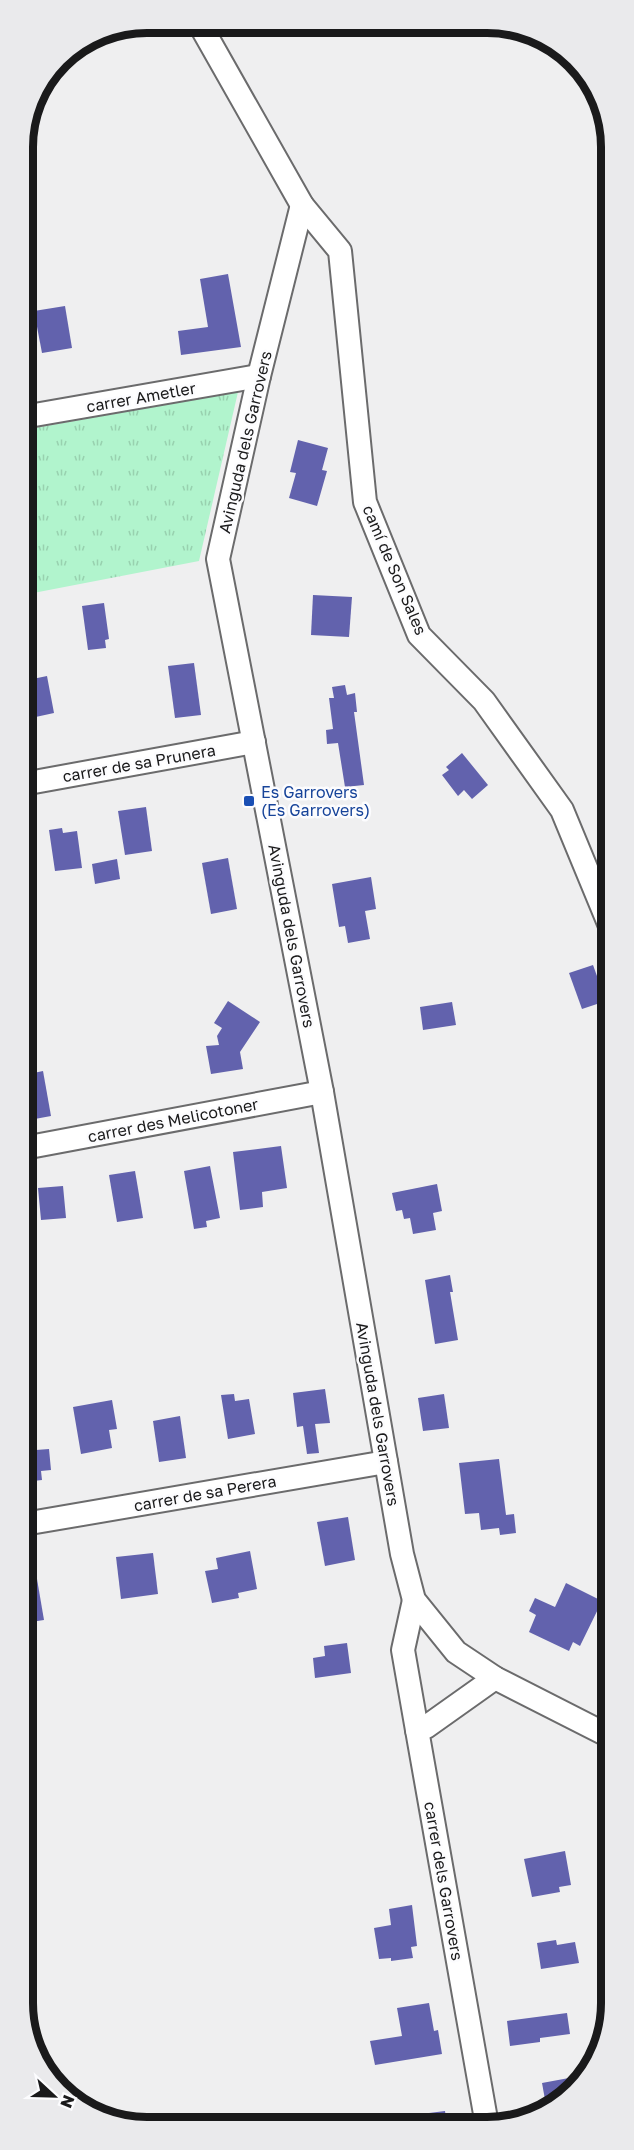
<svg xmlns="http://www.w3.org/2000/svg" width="634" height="2150" font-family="'Golos Text',sans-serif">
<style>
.park{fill:url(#park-tufts)}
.building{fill:#6262ad}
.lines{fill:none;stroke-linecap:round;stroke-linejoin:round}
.minor-casing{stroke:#6b6b6c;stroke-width:26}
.minor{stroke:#fff;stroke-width:22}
.transit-dot{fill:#1a4fb4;stroke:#fcfcfe;stroke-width:2}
.labels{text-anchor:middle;stroke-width:5;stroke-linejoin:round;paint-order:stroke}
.street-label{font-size:16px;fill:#1a1a1b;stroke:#fcfcfe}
.transit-label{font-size:16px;fill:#164399;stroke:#fcfcfe;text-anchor:start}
.rim{fill:none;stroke:#1a1a1b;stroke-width:8}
</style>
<defs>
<pattern id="park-tufts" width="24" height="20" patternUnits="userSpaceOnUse" patternTransform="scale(1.5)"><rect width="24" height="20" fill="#b1f4cd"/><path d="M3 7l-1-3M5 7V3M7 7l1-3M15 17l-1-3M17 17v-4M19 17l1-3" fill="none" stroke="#98d1af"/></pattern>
</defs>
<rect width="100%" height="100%" fill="#efeff0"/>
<!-- park -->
<path class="park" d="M238 392 199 561 23 595V430Z"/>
<!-- building -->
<g class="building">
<path d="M228 274 241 347 181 355 178 331 208 327 200 279Z"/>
<path d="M65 306 72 348 42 353 34 311Z"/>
<path d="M298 440 328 448 322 470 327 471 317 506 289 498 296 473 290 472Z"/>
<path d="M313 595 352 597 349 637 311 635Z"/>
<path d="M104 603 109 639 105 640 106 648 88 650 82 606Z"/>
<path d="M194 663 201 715 175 718 168 666Z"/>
<path d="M47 676 54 713 31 718 23 681Z"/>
<path d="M345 685 347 695 355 693 357 712H354L364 785 345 787 338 743 327 744 326 730 333 729 329 698H334L332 687Z"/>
<path d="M462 753 488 785 472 799 464 790 458 796 442 775 449 770 446 767Z"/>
<path d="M146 807 152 851 125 855 118 811Z"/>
<path d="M62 828 63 833 77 831 82 868 55 871 49 830Z"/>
<path d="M228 858 237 909 211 914 202 863Z"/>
<path d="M117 859 120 879 95 884 92 864Z"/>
<path d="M371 877 376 909 365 911 370 939 348 943 345 926 339 927 332 884Z"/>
<path d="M593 965 606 1001 582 1009 569 973Z"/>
<path d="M228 1001 260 1022 240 1052 243 1069 211 1074 206 1046 219 1045 217 1036 222 1028 214 1023Z"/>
<path d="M452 1002 456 1025 423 1030 420 1007Z"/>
<path d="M43 1071 51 1116 24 1121V1075Z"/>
<path d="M281 1146 287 1188 262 1192 263 1207 240 1210 233 1152Z"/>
<path d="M210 1166 220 1218 206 1221 207 1227 194 1229 184 1171Z"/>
<path d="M135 1171 143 1218 117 1222 109 1175Z"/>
<path d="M437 1184 442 1211 433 1213 436 1230 413 1234 410 1218 404 1219 402 1210 396 1211 392 1193Z"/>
<path d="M63 1186 66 1218 41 1220 38 1188Z"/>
<path d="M450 1275 453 1292H450L458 1340 435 1344 425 1280Z"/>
<path d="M325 1389 330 1423 315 1424 319 1453 307 1454 303 1426 297 1427 293 1393Z"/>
<path d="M234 1394 235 1401 249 1399 255 1434 228 1439 221 1395Z"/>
<path d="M444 1394 449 1428 423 1431 418 1398Z"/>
<path d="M112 1400 117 1429 109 1430 112 1448 81 1454 73 1407Z"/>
<path d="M180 1416 186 1458 159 1462 153 1421Z"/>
<path d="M34 1421 36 1450 49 1449 51 1470 41 1471 42 1480 24 1482V1422Z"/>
<path d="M499 1459 506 1515 514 1514 516 1533 500 1535 499 1528 481 1530 479 1513 465 1514 459 1463Z"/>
<path d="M348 1517 355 1560 325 1566 317 1522Z"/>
<path d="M250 1551 257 1589 238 1593 239 1598 212 1603 205 1571 218 1569 216 1558Z"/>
<path d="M153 1553 158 1594 121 1599 116 1557Z"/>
<path d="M37 1579 44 1620 24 1623V1581Z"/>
<path d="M566 1583 602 1601 580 1646 573 1642 569 1651 529 1632 536 1615 529 1611 535 1598 555 1607Z"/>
<path d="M347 1643 351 1673 315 1678 313 1658 325 1656 324 1646Z"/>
<path d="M565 1851 571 1885 559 1887 560 1892 532 1897 524 1859Z"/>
<path d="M412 1905 417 1946 411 1947 413 1958 391 1961V1958L379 1959 374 1928 391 1925 389 1909Z"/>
<path d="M556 1940 557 1945 575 1942 579 1963 541 1969 537 1943Z"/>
<path d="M429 2003 434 2031 438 2030 442 2054 375 2065 370 2041 402 2036 397 2008Z"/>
<path d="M567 2013 570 2034 540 2038V2042L510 2046 507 2021Z"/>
<path d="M585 2075 581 2085 546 2105 542 2083Z"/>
<path d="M445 2111 447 2125H398L397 2117Z"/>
</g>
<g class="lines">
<!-- minor casing -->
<g class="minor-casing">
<g id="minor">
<path d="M199 23 302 205 340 251 365 502 419 635 484 701 562 810 610 926"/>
<path d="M302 205 259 376 218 559 322 1092 402 1554 414 1600 456 1652 495 1678 611 1737"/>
<path d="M23 417 259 376"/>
<path d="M23 784 254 742"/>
<path d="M24 1148 322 1092"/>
<path d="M24 1524 386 1462"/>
<path d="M414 1600 403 1650 417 1730"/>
<path d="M487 2125 417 1730 426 1727 495 1678"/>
</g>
</g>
<!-- minor -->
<use href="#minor" class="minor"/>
</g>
<!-- markers -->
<rect class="transit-dot" x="243" y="795" width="12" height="12" rx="3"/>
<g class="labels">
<!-- street labels -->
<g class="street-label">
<text transform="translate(141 397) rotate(-10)" y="6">carrer Ametler</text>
<text transform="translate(245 442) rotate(-77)" y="6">Avinguda dels Garrovers</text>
<text transform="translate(395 570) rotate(67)" y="6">camí de Son Sales</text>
<text transform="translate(139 763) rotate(-10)" y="6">carrer de sa Prunera</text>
<text transform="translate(292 936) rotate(79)" y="6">Avinguda dels Garrovers</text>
<text transform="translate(173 1120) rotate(-11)" y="6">carrer des Melicotoner</text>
<text transform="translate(378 1414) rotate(80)" y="6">Avinguda dels Garrovers</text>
<text transform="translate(205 1493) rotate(-10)" y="6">carrer de sa Perera</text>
<text transform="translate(444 1881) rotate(80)" y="6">carrer dels Garrovers</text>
</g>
<!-- transit labels -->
<g class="transit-label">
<text x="261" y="798">Es Garrovers<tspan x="261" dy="18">(Es Garrovers)</tspan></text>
</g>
</g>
<!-- crop -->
<path d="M0 0H634V2150H0ZM147 33H487A114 114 0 0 1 601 147V2003A114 114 0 0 1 487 2117H147A114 114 0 0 1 33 2003V147A114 114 0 0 1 147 33Z" fill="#eaeaec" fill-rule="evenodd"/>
<path class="rim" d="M147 33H487A114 114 0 0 1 601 147V2003A114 114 0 0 1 487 2117H147A114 114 0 0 1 33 2003V147A114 114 0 0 1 147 33Z"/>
<!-- north arrow -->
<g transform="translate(54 2096) rotate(112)" stroke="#fcfcfe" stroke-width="4.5" paint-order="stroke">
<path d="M0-4.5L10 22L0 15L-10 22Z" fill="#1a1a1b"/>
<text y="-9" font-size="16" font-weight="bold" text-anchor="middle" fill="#1a1a1b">N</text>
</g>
</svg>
